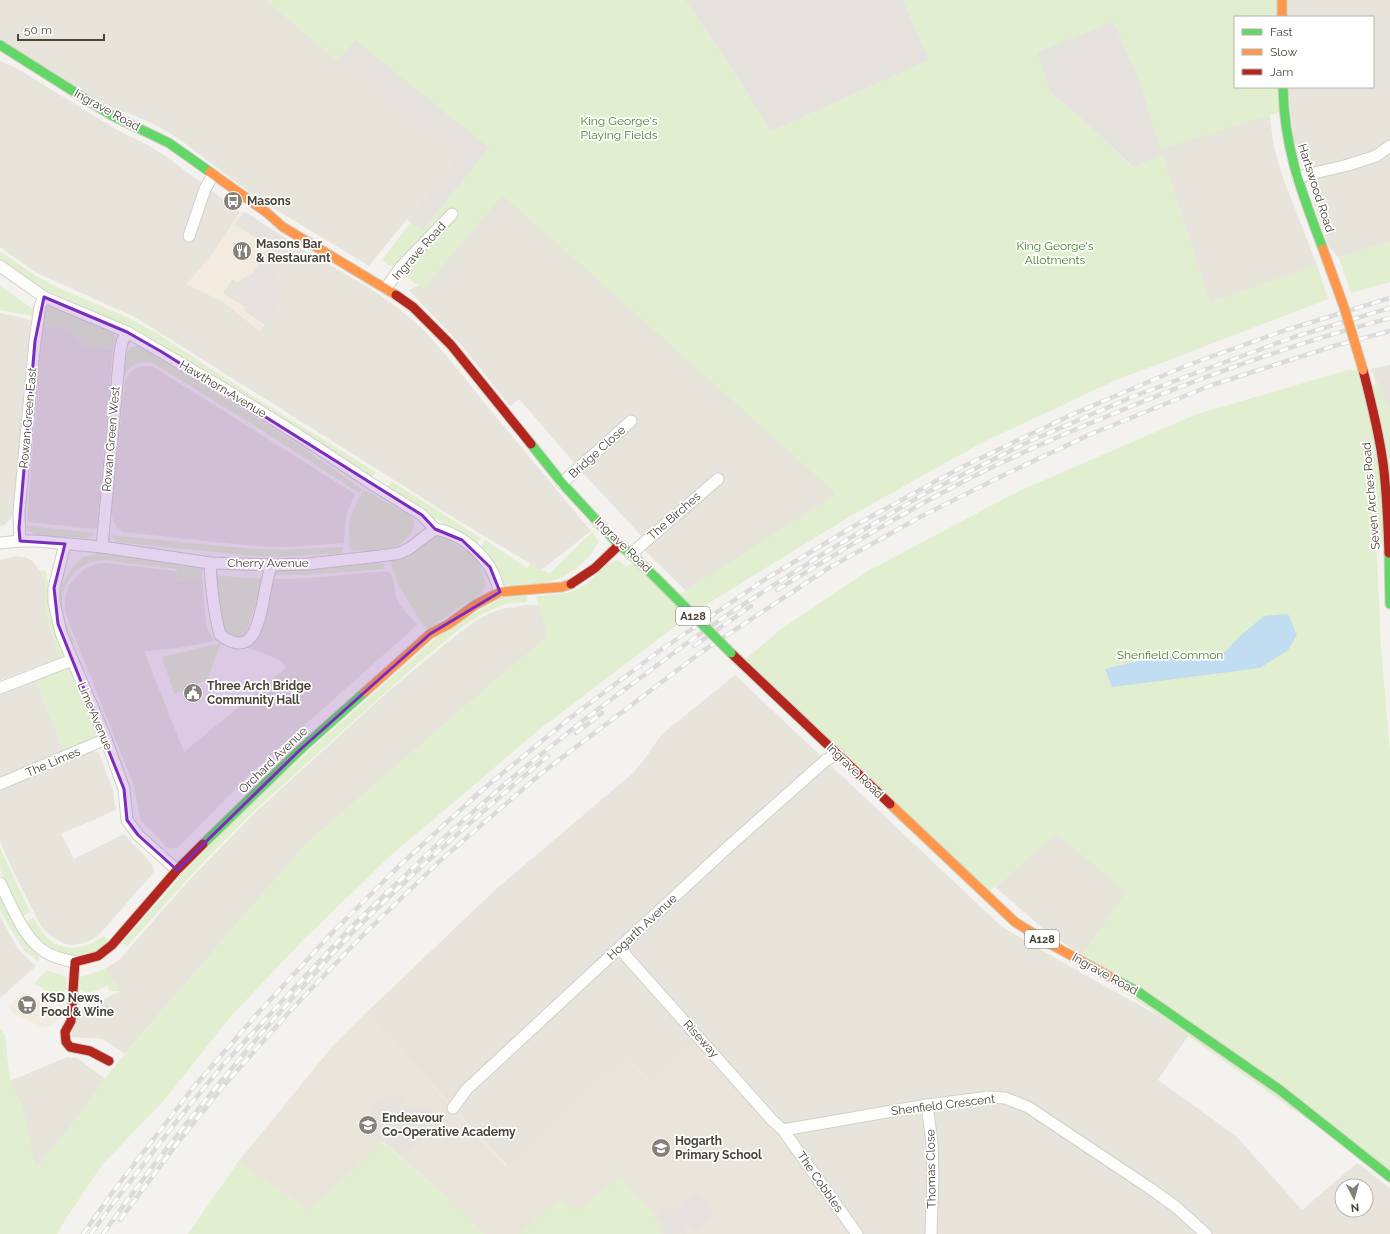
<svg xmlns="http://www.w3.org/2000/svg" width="1390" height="1234" font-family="Raleway,sans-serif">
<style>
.residential{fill:#e7e4dc;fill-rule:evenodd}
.commercial{fill:#f3ebdf}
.education{fill:#eae5da}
.green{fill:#e1eecf}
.parking{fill:#e6e3df}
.water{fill:#c0ddf1}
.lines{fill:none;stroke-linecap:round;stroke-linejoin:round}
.street-casing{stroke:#d2d0cb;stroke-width:13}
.fast-casing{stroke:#d3cfc5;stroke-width:11}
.slow-casing{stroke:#d3cfc5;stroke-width:11}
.jam-casing{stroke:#d3cfc5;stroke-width:11}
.street{stroke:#fdfdfc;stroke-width:11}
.fast{stroke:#63d668;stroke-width:9}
.slow{stroke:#ff974d;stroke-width:9}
.jam{stroke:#b3261e;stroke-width:9}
.rail-casing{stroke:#dbdbda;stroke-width:4.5}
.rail{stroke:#fff;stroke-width:3;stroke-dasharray:9;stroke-linecap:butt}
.fast-bridge-casing{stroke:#d3cfc5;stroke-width:11;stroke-linecap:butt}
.slow-bridge-casing{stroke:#d3cfc5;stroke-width:11;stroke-linecap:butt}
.fast-bridge{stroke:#63d668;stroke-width:9}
.slow-bridge{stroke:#ff974d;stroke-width:9}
.marked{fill:#7b2cbf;fill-opacity:0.2;stroke:#7b2cbf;stroke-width:3;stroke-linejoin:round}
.labels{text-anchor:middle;stroke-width:3.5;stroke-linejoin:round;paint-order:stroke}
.shield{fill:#fff;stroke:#817c74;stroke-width:1}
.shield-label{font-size:11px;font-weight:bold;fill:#4b4439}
.street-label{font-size:12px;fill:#4b4439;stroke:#fff}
.park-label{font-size:12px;fill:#4a7f2a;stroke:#fff}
.poi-label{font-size:12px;font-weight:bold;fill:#4b4439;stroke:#fff;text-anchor:start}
</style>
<rect width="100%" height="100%" fill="#f4f2ee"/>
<!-- residential -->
<g class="residential">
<path d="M0 0H266L338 61 457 157 369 266 260 200 182 141 161 128 131 114 115 110 0 39Z"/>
<path d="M1285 0H1390V241L1339 258 1329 247 1313 201 1317 178 1313 165 1294 142 1288 87H1373V17H1286Z"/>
<path d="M0 61 16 68 119 131 148 145 171 160 240 212 213 253 187 284 222 301 260 331 285 296 271 285 296 245 374 291 398 308 423 329 449 359 497 418 591 531 541 570 464 524 135 317 37 273 0 247Z"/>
<path d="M1269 112 1274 147 1283 178 1317 265 1210 303 1160 149Z"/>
<path d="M503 195 671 344 837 494 686 591 642 548 648 543 584 474 519 399 510 406 463 347 409 290 422 284Z"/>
<path d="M0 313 31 320 13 512 11 519 4 525 0 526Z"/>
<path d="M43 326 71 330 77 338 83 339 82 347 113 349 97 527 95 529 28 522 27 518Z"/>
<path d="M1390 365V410L1370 369Z"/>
<path d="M145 366H152L355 494 346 516 344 543 304 546 272 547 233 544 123 532 117 527 113 520 111 513 125 381 128 375 133 370 138 367Z"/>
<path d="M17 556 25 557 32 561 40 571 45 581 46 612 60 658 0 680V560Z"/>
<path d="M105 563 177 571 175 582 202 578 206 622 209 632 214 641 179 648 144 651 184 752 286 668 280 660 246 647 252 643 274 579 311 578 387 571 392 575 396 596 399 604 417 625 252 772 177 848 172 849 167 847 142 822 139 814 134 786 68 620 65 609V597L69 585 76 577 85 568 96 564Z"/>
<path d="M526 605H539L548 637 499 677 305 845 125 1054 103 1039 71 1037 75 1013 120 991 105 969 120 959 189 880 259 809 383 696 449 641 471 624 488 614 501 609Z"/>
<path d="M735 675 1002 927 1067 965 1190 1033 1158 1080 1236 1136 1302 1210 1357 1163 1390 1188V1234H857L700 1039 649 1081 625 1057 507 1166 366 1013 495 890 633 773 644 760 661 735ZM1342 1186H1366V1210H1342Z"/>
<path d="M35 679 64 751 0 779V692Z"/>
<path d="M93 751 99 753 113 790 116 810 61 834 74 859 124 834 151 863 154 870 153 873 99 935 91 940 81 944 73 945 65 944 49 935 41 926 12 869 0 841V791Z"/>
<path d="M1056 833 1127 892 1082 956 1046 931 995 887Z"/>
<path d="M0 916 17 948 36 966 0 998Z"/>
<path d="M67 1057 77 1058 105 1079 74 1122 36 1168 22 1106 10 1081Z"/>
</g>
<!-- commercial -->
<g class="commercial">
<path d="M240 212H245L296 245 271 285 285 296 260 331 222 301 187 284 213 253Z"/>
<path d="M24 992 60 1011 59 1019 53 1024 45 1028 15 1015 8 1006Z"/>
</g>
<!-- education -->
<path class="education" d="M366 1013 506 1166 625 1057 649 1081 700 1039 772 1120 857 1234H484L459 1208 383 1142 310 1211 238 1162 331 1048Z"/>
<!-- green -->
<g class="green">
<path d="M266 0H685L739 79 770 132 929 60 903 0H1282V17H1235V87H1283L1284 111 1160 149 1139 80 1114 22 1051 93 1082 119 1132 167 1162 155 1210 303 1317 265 1328 299 1114 381 981 443 847 518 691 614 540 729 389 857 304 939 231 1016 165 1099 102 1165 65 1220 57 1234H0V1028L5 1035 10 1081 22 1106 36 1167 74 1122 110 1072 305 845 499 677 548 637 536 596C551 595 566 595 580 588 594 581 602 564 618 560L627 567 639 557 675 597 837 494 503 195 423 289 382 260 411 222 422 231 473 168 354 41 338 61Z"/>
<path d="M1390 241V282L1351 293 1339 258Z"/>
<path d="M0 251 39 278 59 288 129 318 158 334 259 400 376 472 371 478 134 329 44 289 31 281 0 259Z"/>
<path d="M0 286 33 309 32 316 0 310Z"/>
<path d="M51 305 113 330 116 339 113 349 82 347 83 339 77 338 71 330 43 326V315L46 307Z"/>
<path d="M138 346 143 347 293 441 362 489 359 493 257 427 151 362C135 363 131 364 123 378L125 354 132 347Z"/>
<path d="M1348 370H1363L1368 390 1377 383 1390 410V553L1388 555 1376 536 1381 647 1390 752V1177L1079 960 1127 892 1056 834 985 895 742 662 780 630 868 571 1019 491 1197 414Z"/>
<path d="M391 481 481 538 476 544 387 488Z"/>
<path d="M364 490 410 515C414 519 415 524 413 529 406 553 370 550 350 551 347 524 349 514 364 490Z"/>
<path d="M26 526H34L95 533 88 538 64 537 34 534 29 531Z"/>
<path d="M592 532 599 541C589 561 570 577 548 582 534 586 518 584 505 585L499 581 489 556 486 552 481 548 485 540 527 568 531 563 541 570 550 573Z"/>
<path d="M110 535 253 549 281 550 342 547V553L275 557 252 556 117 542Z"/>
<path d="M430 535H440L471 554 476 558 480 567 486 584 481 594 449 614 428 630 421 622 400 588 391 564 392 558Z"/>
<path d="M100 553 199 566 202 570V578L175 582 177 569C160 567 143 565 125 563 116 561 106 559 97 561 73 564 57 590 63 614 65 623 70 633 75 642L69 645 61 622 59 594 65 579 75 564 83 557Z"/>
<path d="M383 563 385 569 306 575H273L276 570Z"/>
<path d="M45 570C50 583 48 597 50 610 52 625 59 638 64 652V655L60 658C55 643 49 629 46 613 43 598 48 586 40 571Z"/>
<path d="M212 575 262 579 261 587 247 631C240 641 233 637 222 635Z"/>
<path d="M527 595V602L505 604 484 613 461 628 418 663 252 813 208 857 127 946 122 943 190 866 262 793 446 629 502 598Z"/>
<path d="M221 643 207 680 174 694 162 657Z"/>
<path d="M69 666 100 736 64 751 35 679Z"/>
<path d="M0 848 30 912 23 916 0 869Z"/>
<path d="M0 895 38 952 39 956V962L25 952 6 921 0 910Z"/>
<path d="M33 918C38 925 43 935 50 940 67 953 88 948 103 936L109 940C105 943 101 948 96 950 75 961 51 953 36 937 32 932 30 926 27 921Z"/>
<path d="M105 969 121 991H110L107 985C98 990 87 997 78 987L77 978Z"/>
<path d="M47 970 67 977 66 989 60 995H54L35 984 37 980Z"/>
<path d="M382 1142 459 1208 484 1234H188L238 1162 310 1211Z"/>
<path d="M620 1177 653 1213 661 1234H519L560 1198 576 1211Z"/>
</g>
<!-- parking -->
<g class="parking">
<path d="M685 0H903L929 60 770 132 739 79Z"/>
<path d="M1114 22 1139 80 1162 155 1133 167 1082 119 1051 93 1037 52Z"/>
<path d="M355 40 489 148 422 231 407 219 457 157 338 61Z"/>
<path d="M245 212 296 245 271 285 285 296 265 325 243 310 245 307 223 293 232 279 237 282 252 274 269 246 235 225 237 220Z"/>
<path d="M387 1095 398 1096 402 1099 403 1106 434 1111 440 1125 401 1154 383 1138 379 1140 372 1134 375 1129 364 1126 370 1108 377 1100Z"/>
<path d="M695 1192 715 1215 694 1232 687 1225 686 1234H665L664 1221 657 1216 659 1212 666 1206 672 1212Z"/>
</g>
<!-- water -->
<path class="water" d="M1288 614 1297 635 1288 650 1260 668 1112 687 1105 669 1151 658 1197 653 1225 652 1240 636 1264 616Z"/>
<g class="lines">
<!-- street casing -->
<g class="street-casing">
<g id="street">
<path d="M1298 177 1348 165 1376 156 1390 146"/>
<path d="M189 236 205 189 213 175"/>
<path d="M0 266 44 297 127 332 221 387 298 435 372 484 422 515 435 529"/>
<path d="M386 288 401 267 452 214"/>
<path d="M562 483 631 421"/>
<path d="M20 541 19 512 35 341 40 306 44 297"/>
<path d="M0 543 20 541H37L102 547 210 563 271 565 308 564 380 556 400 553 410 548 419 541 435 529C457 533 476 547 489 566 494 573 497 583 500 592"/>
<path d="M65 544 54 588V602L61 633 106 739 124 789 127 820 138 835 177 870"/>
<path d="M102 547 120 352 122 342 127 332"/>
<path d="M631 554 718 479"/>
<path d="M210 563C211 588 214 612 220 635 252 658 258 626 263 602 265 589 268 577 271 565"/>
<path d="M0 688 72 660"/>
<path d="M0 784 106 739"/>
<path d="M0 883C12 906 25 944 51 955 59 959 67 960 75 962"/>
<path d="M619 948 772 1120 783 1130 857 1234"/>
<path d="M927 1105 932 1143 933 1175 931 1234"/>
<path d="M453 1108 467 1089 728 847 826 760 838 754"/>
<path d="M783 1130 927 1105 989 1097 1005 1098 1028 1107 1151 1189 1176 1207 1206 1234"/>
</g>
</g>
<!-- fast casing -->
<g class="fast-casing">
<g id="fast">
<path d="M0 45 111 115 169 143 210 172"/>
<path d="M1283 87C1284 149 1302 193 1323 249"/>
<path d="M531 444 562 483 619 545 631 554 656 578"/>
<path d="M1389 553 1390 604"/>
<path d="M203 844 302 748 365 692"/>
<path d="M1118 981 1137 991 1280 1090 1390 1177"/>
</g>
</g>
<!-- slow casing -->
<g class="slow-casing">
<g id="slow">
<path d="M1282 0V17"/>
<path d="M210 172 266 212 283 227 396 295"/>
<path d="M365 692 430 634 449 624 475 605 500 592 562 587 571 584"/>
<path d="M890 804 1015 922 1052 945 1118 981"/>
</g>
</g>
<!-- jam casing -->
<g class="jam-casing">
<g id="jam">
<path d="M396 295 413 307 451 345 531 444"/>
<path d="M1363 370C1371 401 1379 432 1383 463 1387 493 1388 523 1389 553"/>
<path d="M571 584 595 568 619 545"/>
<path d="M731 653 890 804"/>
<path d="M109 1061 90 1051 70 1047 66 1042 65 1032 71 1021 75 962 98 956 112 945 177 870 203 844"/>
</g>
</g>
<!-- street -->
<use href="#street" class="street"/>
<!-- fast -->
<use href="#fast" class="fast"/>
<!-- slow -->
<use href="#slow" class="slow"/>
<!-- jam -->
<use href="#jam" class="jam"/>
<!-- rail casing -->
<g class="rail-casing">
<g id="rail">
<path d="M777 590C831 557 884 524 940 494 993 465 1047 441 1103 418 1196 379 1292 344 1390 318"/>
<path d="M694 646 751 606"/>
<path d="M576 733 602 713"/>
<path d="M120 1220 179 1141 226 1083 291 1010 362 936 443 858 543 772 700 653 827 569 920 517 1006 474 1091 434 1212 385 1334 346 1390 331"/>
<path d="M83 1234 115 1189 192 1089 258 1013 332 933 396 869 481 791 570 718 658 652 764 580 854 526 962 467 1071 415 1188 365 1283 331 1390 298"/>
<path d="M91 1234 106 1213 180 1117 223 1065 351 927 447 835 507 782 585 719 687 643 730 613 823 554 922 495 1030 441 1132 397 1209 368 1294 337 1390 308"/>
<path d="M103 1234C156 1159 213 1089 273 1020 300 990 327 959 355 930 417 869 482 811 548 756"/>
</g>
</g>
<!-- rail -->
<use href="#rail" class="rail"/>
<!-- fast-bridge casing -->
<g class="fast-bridge-casing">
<path id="fast-bridge" d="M656 578 731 653"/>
</g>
<!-- slow-bridge casing -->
<g class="slow-bridge-casing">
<path id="slow-bridge" d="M1323 249 1344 307 1363 370"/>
</g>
<!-- fast-bridge -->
<use href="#fast-bridge" class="fast-bridge"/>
<!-- slow-bridge -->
<use href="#slow-bridge" class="slow-bridge"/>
</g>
<!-- marked area -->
<path class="marked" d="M44 297 127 332 162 352 422 515 435 529 462 540 490 567 500 592 430 634 302 748 177 870 138 835 127 820 124 789 58 624 54 588 65 544 20 541 19 528 35 341Z"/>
<!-- icons -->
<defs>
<g id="bus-disc" transform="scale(1)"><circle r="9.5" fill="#868178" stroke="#fff"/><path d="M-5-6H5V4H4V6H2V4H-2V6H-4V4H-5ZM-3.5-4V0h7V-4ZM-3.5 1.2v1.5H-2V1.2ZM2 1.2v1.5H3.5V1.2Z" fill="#fff"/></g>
<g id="restaurant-disc" transform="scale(1)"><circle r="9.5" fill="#868178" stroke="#fff"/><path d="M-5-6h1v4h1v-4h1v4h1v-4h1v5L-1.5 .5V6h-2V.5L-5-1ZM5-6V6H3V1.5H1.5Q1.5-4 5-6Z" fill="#fff"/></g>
<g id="civic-disc" transform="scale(1)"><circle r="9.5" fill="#868178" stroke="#fff"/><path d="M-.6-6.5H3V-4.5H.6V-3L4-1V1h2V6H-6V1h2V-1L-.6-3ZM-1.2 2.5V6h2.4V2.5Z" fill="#fff"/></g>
<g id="supermarket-disc" transform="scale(1)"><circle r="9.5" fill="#868178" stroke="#fff"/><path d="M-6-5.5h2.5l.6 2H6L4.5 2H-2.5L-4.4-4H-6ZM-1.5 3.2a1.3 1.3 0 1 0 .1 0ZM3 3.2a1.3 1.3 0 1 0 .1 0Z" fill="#fff"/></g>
<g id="school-disc" transform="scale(1)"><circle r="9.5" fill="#868178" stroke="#fff"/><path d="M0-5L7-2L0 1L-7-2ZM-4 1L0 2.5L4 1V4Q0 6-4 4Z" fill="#fff"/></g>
</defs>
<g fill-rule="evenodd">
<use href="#bus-disc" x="233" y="201"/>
<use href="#restaurant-disc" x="242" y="251"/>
<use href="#civic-disc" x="193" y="693"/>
<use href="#supermarket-disc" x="27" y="1005"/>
<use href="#school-disc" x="368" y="1125"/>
<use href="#school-disc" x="661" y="1148"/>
</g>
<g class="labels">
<!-- shield labels -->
<g class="shield">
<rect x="676" y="607" width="34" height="18" rx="3"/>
<rect x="1025" y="930" width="34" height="18" rx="3"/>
</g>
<g class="shield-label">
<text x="693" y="620">A128</text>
<text x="1042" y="943">A128</text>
</g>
<!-- street labels -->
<g class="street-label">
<text transform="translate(107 110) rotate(29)" y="4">Ingrave Road</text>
<text transform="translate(1316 188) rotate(72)" y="4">Hartswood Road</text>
<text transform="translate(419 251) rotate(-48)" y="4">Ingrave Road</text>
<text transform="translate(223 389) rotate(31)" y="4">Hawthorn Avenue</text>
<text transform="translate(28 418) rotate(-85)" y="4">Rowan Green East</text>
<text transform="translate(111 439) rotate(-85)" y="4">Rowan Green West</text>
<text transform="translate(597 452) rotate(-42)" y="4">Bridge Close</text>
<text transform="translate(1371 496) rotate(-95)" y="4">Seven Arches Road</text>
<text transform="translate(674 516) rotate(-41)" y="4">The Birches</text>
<text transform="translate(623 545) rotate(44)" y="4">Ingrave Road</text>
<text x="268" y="567">Cherry Avenue</text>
<text transform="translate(95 716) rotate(67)" y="4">Lime Avenue</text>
<text transform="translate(273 760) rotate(-44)" y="4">Orchard Avenue</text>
<text transform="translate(53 762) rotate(-23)" y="4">The Limes</text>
<text transform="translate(855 771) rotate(44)" y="4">Ingrave Road</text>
<text transform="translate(642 927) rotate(-43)" y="4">Hogarth Avenue</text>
<text transform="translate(1105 974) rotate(29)" y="4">Ingrave Road</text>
<text transform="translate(701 1039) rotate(48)" y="4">Riseway</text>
<text transform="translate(943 1105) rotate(-7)" y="4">Shenfield Crescent</text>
<text transform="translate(931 1169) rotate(-91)" y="4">Thomas Close</text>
<text transform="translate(820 1182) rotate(55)" y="4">The Cobbles</text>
</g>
<!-- park labels -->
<g class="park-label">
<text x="619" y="125">King George's<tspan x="619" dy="14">Playing Fields</tspan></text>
<text x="1055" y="250">King George's<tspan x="1055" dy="14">Allotments</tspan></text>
<text x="1170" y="659">Shenfield Common</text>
</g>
<!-- poi labels -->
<g class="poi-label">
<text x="247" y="205">Masons</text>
<text x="256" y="248">Masons Bar<tspan x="256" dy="14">&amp; Restaurant</tspan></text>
<text x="207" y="690">Three Arch Bridge<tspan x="207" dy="14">Community Hall</tspan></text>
<text x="41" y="1002">KSD News,<tspan x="41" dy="14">Food &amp; Wine</tspan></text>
<text x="382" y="1122">Endeavour<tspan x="382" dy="14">Co-Operative Academy</tspan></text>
<text x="675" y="1145">Hogarth<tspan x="675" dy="14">Primary School</tspan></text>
</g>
</g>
<!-- legend -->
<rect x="1234" y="16" width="140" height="72" fill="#ffffff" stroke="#b7b4b0"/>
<rect x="1242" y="29" width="20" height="6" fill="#63d668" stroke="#b7b4b0"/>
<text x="1270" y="36" font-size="12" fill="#4b4439">Fast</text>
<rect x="1242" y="49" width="20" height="6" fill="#ff974d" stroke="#b7b4b0"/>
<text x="1270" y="56" font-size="12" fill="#4b4439">Slow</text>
<rect x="1242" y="69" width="20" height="6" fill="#b3261e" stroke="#b7b4b0"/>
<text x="1270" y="76" font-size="12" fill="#4b4439">Jam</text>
<!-- north arrow -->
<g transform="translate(1354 1198) rotate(174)"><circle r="19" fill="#ffffff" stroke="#b7b4b0"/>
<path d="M0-3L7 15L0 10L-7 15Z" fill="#868178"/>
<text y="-6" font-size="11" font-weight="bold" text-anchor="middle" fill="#4b4439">N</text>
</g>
<!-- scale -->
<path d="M18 34v6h86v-6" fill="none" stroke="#4b4439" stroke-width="2"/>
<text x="24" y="34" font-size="12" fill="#4b4439" stroke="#ffffff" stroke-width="3" paint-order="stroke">50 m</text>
</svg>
